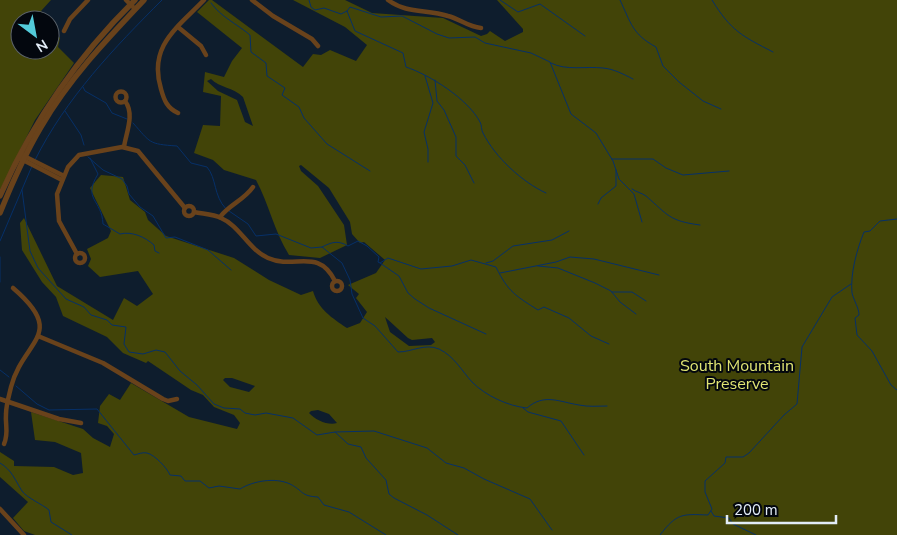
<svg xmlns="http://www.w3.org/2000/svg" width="897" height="535" font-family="'Nunito Sans',sans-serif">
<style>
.green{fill:#424408;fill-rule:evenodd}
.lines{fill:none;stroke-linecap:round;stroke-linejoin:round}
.stream{stroke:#063068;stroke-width:1}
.minor{stroke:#69421b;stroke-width:4.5}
.tertiary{stroke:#69421b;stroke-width:5.5}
.labels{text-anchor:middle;stroke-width:4;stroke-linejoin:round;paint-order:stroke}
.park-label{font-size:16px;fill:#e1e573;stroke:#03070e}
</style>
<rect width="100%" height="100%" fill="#0e1d2d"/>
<!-- green -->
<g class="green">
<path d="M0 0H51L41 11 57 27 56 34 60 38 58 47 74 63 35 120 0 190ZM20 20H50V50H20Z"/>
<path d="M209 0H212L303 67 313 54 321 55 330 50 356 61 367 45 345 27 293 0H345L372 13 443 18 481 36 487 34 490 31 505 41 523 32V29L497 0H897V535H35L24 531 13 518 28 502 0 477V452L14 461V466L54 467 73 475 83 473 81 453 55 442 35 440 31 412 83 429 93 438 110 447 114 434 107 426 98 423 100 406 109 394 120 400 131 383 189 417 237 429 240 423 234 415 214 407 203 395 191 390 148 361 146 363 123 353 107 337 63 316 56 297 42 282 22 250 20 223 24 218 57 286 113 320 124 298 137 306 153 294 138 271 100 277 88 266 91 259 87 249 108 238 111 231 90 188 101 175 123 177 130 200 145 212 148 220 166 236 234 258 269 280 301 295 313 291C318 309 332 318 347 328L360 323 367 312 356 298 359 294 348 285 376 273 385 260 364 242 360 243 352 234 350 222 329 188 301 165 299 166 301 171 318 186 344 225 347 245 320 258 289 255C274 231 269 204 256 180L224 170 213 160 194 153 203 125 220 126 221 96 203 92 205 72 224 77 232 61 242 48 197 12ZM211 79C220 88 233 87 243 97L253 126 245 122 237 100 218 91 207 81ZM385 317 408 338 412 340 432 338 435 342 431 345 409 346 390 332ZM225 378H232L255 386 249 392 230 387 223 380ZM318 410 329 414 337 423C329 426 315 420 309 413L311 411Z"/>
</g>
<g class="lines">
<!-- stream -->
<g class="stream">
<path d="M309 0 311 7 315 10 324 8 341 14 347 11 355 31 403 53 406 67C430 75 468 99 480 122 482 125 481 130 483 133 495 157 522 182 546 193"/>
<path d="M500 0 518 12 540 4 585 36"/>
<path d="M620 0C631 23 632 34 656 47L663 66 679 82 703 101 721 109"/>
<path d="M712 0C731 31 742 36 773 52"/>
<path d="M211 3C221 17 237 24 250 35L251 52 266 63 267 76 285 88 282 95 299 107 304 118 327 144 370 171"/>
<path d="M347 11 350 7 381 17 402 16 437 34 449 38 475 37 485 43 531 53 550 62 571 114 596 133 613 161 619 179 634 194 642 222"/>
<path d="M551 63C566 71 586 66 603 68 614 69 623 74 633 79"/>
<path d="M425 76 433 103 424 132 428 149V162"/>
<path d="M435 80 437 101 444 110 456 137V156L465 165 474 183"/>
<path d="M83 87 85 91 106 103 112 113 127 119"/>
<path d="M65 111 81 135 84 145"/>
<path d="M133 123C151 143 148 144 177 146L191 163 207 167C217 179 213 195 226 209"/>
<path d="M88 157 103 170 122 179 127 186 129 194 140 207 153 216 166 238 175 237 208 250 231 270"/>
<path d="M90 158 98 174C82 200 102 199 103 224L120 234C132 231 145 237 154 245L155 251 159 253"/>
<path d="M612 159H653L666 168 683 175 729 171"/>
<path d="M35 160C66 98 114 48 162 0"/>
<path d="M632 189C636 192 642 193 646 196 668 215 669 221 700 225"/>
<path d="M22 190 30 251 38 268 66 299 84 307 91 315 107 320 112 325 126 327 124 344 129 352 143 354 156 350 165 352 180 371 197 385 214 404 224 408 240 409 245 413 255 415 266 413 293 418 317 435 335 432 348 444 361 447 366 458 386 480 389 494 394 498 427 515 458 535"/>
<path d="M598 204 601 198 616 186V170"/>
<path d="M229 211 248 224 256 236 276 234 311 248 322 247 342 263 350 280 352 294 363 318 375 326 398 352C412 352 425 343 439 349 454 356 462 371 472 382 486 396 508 406 527 408 544 393 560 402 579 405 588 407 598 406 607 406"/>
<path d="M897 219 880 221 870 231 864 232C857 249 850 274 852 293 854 301 859 308 859 315L855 318 857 335 872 351 891 385 897 390"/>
<path d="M0 241 32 166"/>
<path d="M322 247C332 242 338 240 348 246L358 241 367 246 379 257 378 262 380 263 388 258 421 269 452 266 471 260 496 267C508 292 516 296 538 310L544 307 569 318 591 336 609 344"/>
<path d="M0 257V282"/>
<path d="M380 263 399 276 408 293 415 299 429 308 486 334"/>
<path d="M486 263 493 261 513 246 552 240 569 231"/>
<path d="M538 266 558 268 595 283 611 291 620 302 636 314"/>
<path d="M500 273 556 262 570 257 594 259 659 275"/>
<path d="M612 292H632L646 301"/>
<path d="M0 370 9 377"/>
<path d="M16 386 37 404 49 410 97 409 134 455C138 454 143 452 147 453 155 455 167 468 170 475L181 476 185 481H200L209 488 219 486 240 489C253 481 275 477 290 484 304 491 300 496 318 497L324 505 349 512 386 535"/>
<path d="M523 408 528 412 561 421 584 455"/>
<path d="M335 432 374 431 427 448 446 463 464 468 484 479 530 499 552 530"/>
<path d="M0 463C12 470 15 480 22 491 27 498 42 504 49 510L51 522 72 535"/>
<path d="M711 511 714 516 729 518 733 524 756 535"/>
<path d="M660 535C677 513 682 514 708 515L712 509 705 492V481L725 463 726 457H743L749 453 784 415 797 404 802 347 832 297 851 284"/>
</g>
<!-- minor -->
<g class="minor">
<path d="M126 0 135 9"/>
<path d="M252 0 273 16 312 39 318 46"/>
<path d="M388 0C407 14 426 9 448 16 460 19 468 27 481 28"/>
<path d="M178 27 201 46 206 55"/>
<path d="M64 31 70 19 88 0"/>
<circle cx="121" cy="97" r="5.5"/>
<path d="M178 113C167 108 164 100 161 89 148 46 177 28 204 0"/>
<path d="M124 147C126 133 135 114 125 101"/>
<path d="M22 155 64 176"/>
<path d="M21 159 62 180"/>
<circle cx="189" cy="211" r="5"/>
<path d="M194 212C203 214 213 214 221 218 240 226 248 249 268 258 295 270 318 247 335 281"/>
<path d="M220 217C229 205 244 200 253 187"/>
<circle cx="80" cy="258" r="5"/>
<path d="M77 254 59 221 57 194 68 167 79 155 122 147 138 151 185 208"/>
<circle cx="337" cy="286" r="5"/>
<path d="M38 336 103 363 163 399 168 401 177 399"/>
<path d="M0 399 59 419 81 423"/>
<path d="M4 444C9 433 5 425 6 414 6 405 9 396 11 387 23 340 68 335 13 288"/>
<path d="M0 509 24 535"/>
</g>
<!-- tertiary -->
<g class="tertiary">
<path d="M0 196C33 121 76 58 135 0"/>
<path d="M0 213C12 183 25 154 41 127 69 79 106 40 144 0"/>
</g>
</g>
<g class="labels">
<!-- park labels -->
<g class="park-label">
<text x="737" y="371">South Mountain<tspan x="737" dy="18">Preserve</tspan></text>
</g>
</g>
<!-- north arrow -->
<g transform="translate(35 35) rotate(148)"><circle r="24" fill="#03070e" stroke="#5c636b"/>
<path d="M0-4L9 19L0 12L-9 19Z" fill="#53cbda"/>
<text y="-8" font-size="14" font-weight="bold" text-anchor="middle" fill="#e2ecf7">N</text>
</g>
<!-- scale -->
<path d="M727 515v8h109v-8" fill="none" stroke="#e2ecf7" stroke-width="2.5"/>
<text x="734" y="515" font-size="15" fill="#e2ecf7" stroke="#03070e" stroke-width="4" paint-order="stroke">200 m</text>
</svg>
